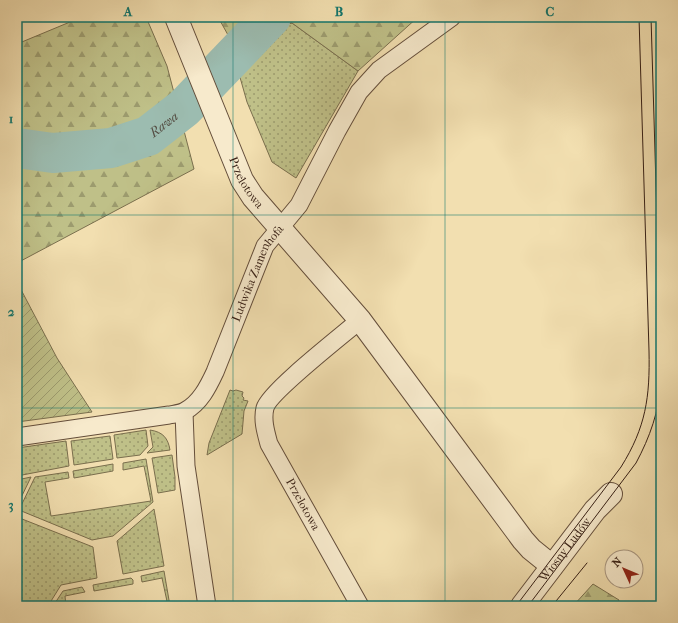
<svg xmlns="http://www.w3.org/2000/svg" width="678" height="623" font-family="'IM FELL French Canon',serif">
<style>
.grass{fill:url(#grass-dots);stroke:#7a6f4e}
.forest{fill:url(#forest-firs);stroke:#7a6f4e}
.garden{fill:url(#garden-furrows);stroke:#7a6f4e}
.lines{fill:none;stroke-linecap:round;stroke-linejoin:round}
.river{stroke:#9cbcb0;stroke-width:40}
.minor-casing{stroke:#644e3b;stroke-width:19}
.tertiary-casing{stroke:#644e3b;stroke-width:24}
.minor{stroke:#f7eacc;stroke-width:17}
.tertiary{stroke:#f7eacc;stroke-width:22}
.tram{stroke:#351e14;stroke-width:1}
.grid{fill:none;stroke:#0f766e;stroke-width:1;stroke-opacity:0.55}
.labels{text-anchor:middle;stroke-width:3;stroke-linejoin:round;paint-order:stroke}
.street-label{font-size:12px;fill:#351e14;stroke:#f7eacc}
.water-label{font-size:13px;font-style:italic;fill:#544d43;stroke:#f7eacc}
.neatline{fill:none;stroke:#0f766e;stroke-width:1.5}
.grid-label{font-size:13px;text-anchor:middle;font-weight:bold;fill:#0f766e}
</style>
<defs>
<pattern id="grass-dots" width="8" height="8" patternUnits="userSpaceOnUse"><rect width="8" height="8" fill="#bfc088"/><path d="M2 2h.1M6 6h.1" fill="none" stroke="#9c9b6e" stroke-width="1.8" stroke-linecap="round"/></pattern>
<pattern id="forest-firs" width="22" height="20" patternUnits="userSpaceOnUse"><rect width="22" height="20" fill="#bfc088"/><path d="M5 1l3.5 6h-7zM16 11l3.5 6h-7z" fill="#9c9b6e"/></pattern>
<pattern id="garden-furrows" width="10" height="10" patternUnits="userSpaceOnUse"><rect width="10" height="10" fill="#bfc088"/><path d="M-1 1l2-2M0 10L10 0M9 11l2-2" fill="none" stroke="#9c9b6e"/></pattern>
</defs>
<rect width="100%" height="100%" fill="#f2dfb0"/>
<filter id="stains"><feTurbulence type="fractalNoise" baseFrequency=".005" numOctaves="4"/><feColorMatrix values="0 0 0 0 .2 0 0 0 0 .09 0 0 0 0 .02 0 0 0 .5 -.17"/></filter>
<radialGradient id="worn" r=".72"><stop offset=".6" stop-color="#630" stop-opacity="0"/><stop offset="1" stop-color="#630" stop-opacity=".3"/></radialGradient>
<!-- grass -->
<g class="grass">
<path d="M292 23 358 71 296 178 272 162 247 102 228 35Z"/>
<path d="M230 390 233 391 236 390 243 392 242 396 244 398 243 400 248 401 244 411 242 434 207 455 209 443Z"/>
<path d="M146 430 148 446 140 455 117 458 114 435Z"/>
<path d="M150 430C163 432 168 438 170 450L147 453 153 447Z"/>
<path d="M110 436 113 459 74 465 71 441Z"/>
<path d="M66 441 69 466 17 476V448Z"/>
<path d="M172 455 175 477V490L158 493 152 458Z"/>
<path d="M146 459 153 502 113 536 92 540 19 510 35 477 68 472 69 478 45 482 51 516 151 501 144 466 123 470V463Z"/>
<path d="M113 464V471L74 478 73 471Z"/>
<path d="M31 477 17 506V480Z"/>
<path d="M154 509 164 566 123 574 117 541Z"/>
<path d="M17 517 93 547 97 578 61 585 48 606H17Z"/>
<path d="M164 571 170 606H168L162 578 142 582 141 576Z"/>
<path d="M131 578 133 580V584L94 591 93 585Z"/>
<path d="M82 587 85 592 65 596 66 606H53L63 591Z"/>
</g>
<!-- forest -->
<g class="forest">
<path d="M82 17H146L167 66 194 169 17 263V44Z"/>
<path d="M218 17H418L358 71 292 23 228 35Z"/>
<path d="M593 584 619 600 617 606H573Z"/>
</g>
<!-- garden -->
<path class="garden" d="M17 282 57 358 92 412 17 422Z"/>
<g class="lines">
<!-- river -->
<path class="river" id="s1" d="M17 148 53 153 111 148 148 136 184 108 271 17"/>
<!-- minor casing -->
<g class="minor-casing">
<g id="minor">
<path d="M184 412 186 466 207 606"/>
<path id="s2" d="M17 437 169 415C174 414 180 414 185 411 200 403 208 387 215 372L265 246 299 205 337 131 359 92 379 70 452 17"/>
<path d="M360 606 269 444C266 433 262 420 265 408 269 392 344 334 360 320"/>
</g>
</g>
<!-- tertiary casing -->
<g class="tertiary-casing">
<g id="tertiary">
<path id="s3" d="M176 17 242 180 253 197 360 320 523 540 531 549 552 566"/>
<path id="s4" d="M522 606 595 510 611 494"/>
</g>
</g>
<!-- minor -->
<use href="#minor" class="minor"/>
<!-- tertiary -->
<use href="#tertiary" class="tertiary"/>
<!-- tram -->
<g class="tram">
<path d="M651 17 661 355"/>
<path d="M516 606 621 467C646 427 650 397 649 351L639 17"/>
<path d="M528 606 636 463C650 437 659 411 661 383"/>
<path d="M552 606 587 563"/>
</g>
</g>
<!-- grid -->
<path class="grid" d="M233 17V606M445 17V606M17 215H661M17 408H661"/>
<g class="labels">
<!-- street labels -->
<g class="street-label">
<text dy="4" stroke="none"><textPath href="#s3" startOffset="180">Przelotowa</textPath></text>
<text dy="4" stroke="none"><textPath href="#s2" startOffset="328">Ludwika Zamenhofa</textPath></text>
<text transform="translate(303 504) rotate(61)" y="4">Przelotowa</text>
<text dy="4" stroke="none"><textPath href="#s4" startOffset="71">Wiosny Ludów</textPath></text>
</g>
<!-- water labels -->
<g class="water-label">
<text dy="5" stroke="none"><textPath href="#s1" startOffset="153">Rawa</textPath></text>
</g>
</g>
<!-- margin -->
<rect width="678" height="623" fill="none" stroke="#f2dfb0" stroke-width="44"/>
<!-- north arrow -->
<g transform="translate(624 569) rotate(314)"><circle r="19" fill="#f7eacc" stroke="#a99882"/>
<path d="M0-3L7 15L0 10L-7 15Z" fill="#8f2418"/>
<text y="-6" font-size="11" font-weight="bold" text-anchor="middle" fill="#351e14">N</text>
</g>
<rect x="22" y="22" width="634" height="579" class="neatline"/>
<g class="grid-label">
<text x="128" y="16">A</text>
<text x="339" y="16">B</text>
<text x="550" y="16">C</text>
<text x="11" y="123">1</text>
<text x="11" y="316">2</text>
<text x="11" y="509">3</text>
</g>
<rect width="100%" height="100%" filter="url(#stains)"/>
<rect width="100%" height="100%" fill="url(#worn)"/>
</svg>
